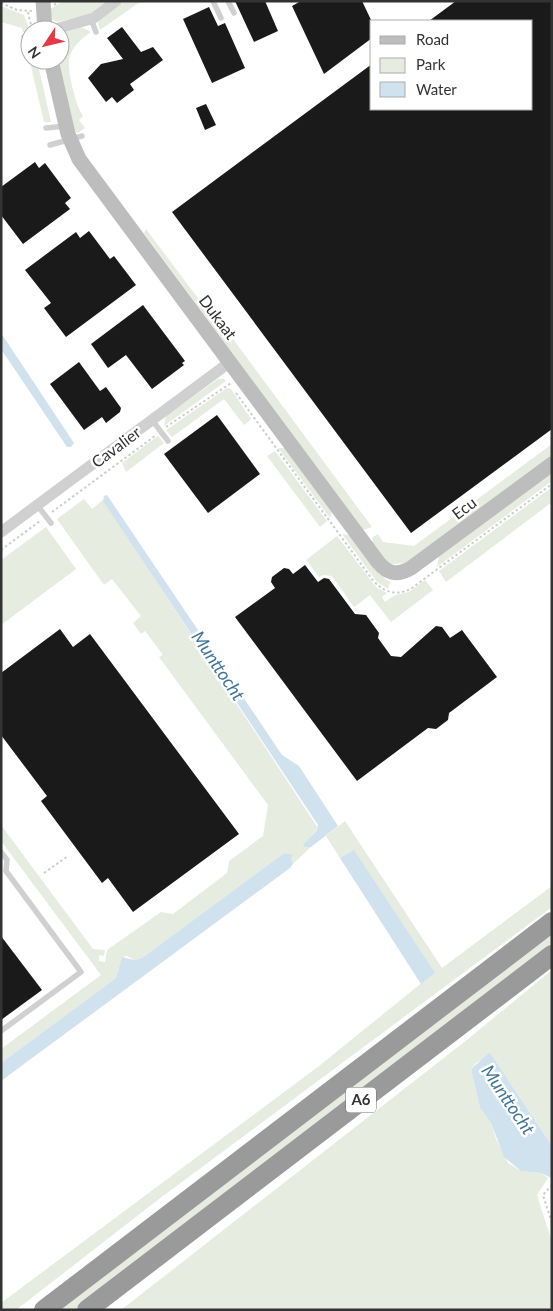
<svg xmlns="http://www.w3.org/2000/svg" width="553" height="1311" font-family="Lato,sans-serif">
<style>
.green{fill:#e6ecdf}
.water{fill:#cfe2ee}
.building{fill:#1a1a1a}
.lines{fill:none;stroke-linecap:round;stroke-linejoin:round}
.path{stroke:#cdcdcd;stroke-width:2;stroke-dasharray:2.5 2.5;stroke-linecap:butt}
.lane{stroke:#d0d0d0;stroke-width:5.5}
.street{stroke:#d0d0d0;stroke-width:11}
.secondary{stroke:#bdbdbd;stroke-width:15}
.highway{stroke:#9a9a9a;stroke-width:20}
.labels{text-anchor:middle;stroke-width:5;stroke-linejoin:round;paint-order:stroke}
.shield{fill:#fff;stroke:#707070;stroke-width:1}
.shield-label{font-size:15px;font-weight:bold;fill:#333}
.street-label{font-size:16px;fill:#333;stroke:#fff}
.water-label{font-size:18px;font-style:italic;fill:#3f7597;stroke:#fff}
</style>
<rect width="100%" height="100%" fill="#fff"/>
<!-- green -->
<g class="green">
<path d="M64 1H109L92 14 57 22 51 19 50 9Z"/>
<path d="M124 1H145L137 4 100 30 98 24 99 20Z"/>
<path d="M1 6 24 15 30 31 23 32 22 28 1 22Z"/>
<path d="M81 27 91 32C67 49 66 58 72 86 75 97 77 107 83 116L79 120 85 128 78 133 74 131 57 60H60V34Z"/>
<path d="M30 40V60H37L51 122H44L25 41Z"/>
<path d="M146 229 230 341 233 339 372 527 363 530 144 233Z"/>
<path d="M218 379H224L226 381 164 426 166 416Z"/>
<path d="M227 388 231 389 251 419 244 425 224 399 172 437 166 430Z"/>
<path d="M158 436 164 443 126 472 122 463Z"/>
<path d="M552 444V458L409 563 390 564 372 545 373 537 378 534 383 542 414 546Z"/>
<path d="M278 448H285L332 512 330 518Z"/>
<path d="M275 451 327 521 320 527 267 456Z"/>
<path d="M552 470V481L437 567 439 556Z"/>
<path d="M552 487V502L446 582 439 571Z"/>
<path d="M84 499 92 509 103 500 318 828 307 841 308 845 311 847 293 864 289 856 284 853 142 958 134 960 127 956 122 957 116 978 1 1063V1049L101 975 1 841V825L93 949 105 950 104 956 99 955V961L105 962 107 950 161 912 173 914 227 873 229 861 263 836 268 805 159 657 163 655 145 631 141 634 133 623 141 616 112 579 104 585 57 519Z"/>
<path d="M46 527 76 569 1 625V560Z"/>
<path d="M342 534 353 536 385 579 390 582 388 589 377 582Z"/>
<path d="M337 536 376 587 387 593 382 597 385 602 395 595 409 592 425 580 433 590 391 622 370 595 354 607 332 576 323 575 319 577 306 560Z"/>
<path d="M345 821 442 968 552 886V907L159 1199 16 1310H1V1303L319 1066 434 973 351 852 340 858 326 836Z"/>
<path d="M552 930V946L75 1310H55Z"/>
<path d="M552 970V1146L491 1054 476 1063 471 1069 480 1108 491 1123 496 1139 508 1163 521 1171 541 1173 548 1178 537 1195 552 1242V1310H121L468 1039Z"/>
</g>
<!-- water -->
<g class="water">
<path d="M1 333 74 443 71 447H67L1 349Z"/>
<path d="M107 495 276 746 282 755 299 766 338 826 311 847H305L303 845 317 830 318 825 103 501 104 496Z"/>
<path d="M354 850 435 973 421 984 340 858Z"/>
<path d="M284 853 293 855 291 858 293 864 290 868 1 1081V1063L116 978 122 957 134 960 142 958Z"/>
<path d="M489 1053 491 1054 552 1146 551 1178 541 1173 521 1171 504 1157 491 1123 480 1108 471 1069Z"/>
</g>
<!-- building -->
<g class="building">
<path d="M235 1H265L278 31 254 42Z"/>
<path d="M301 1H362L372 22V38L324 74 292 6Z"/>
<path d="M456 1H552V429L411 533 172 212 372 64V109H532V21H429Z"/>
<path d="M209 7 218 26 225 23 245 68 212 83 183 19Z"/>
<path d="M122 27 141 52 153 47 163 60 130 84 134 90 117 103 112 97 106 102 88 78 101 64 123 59 107 38Z"/>
<path d="M206 104 216 125 205 130 196 108Z"/>
<path d="M35 162 39 168 45 163 71 198 65 203 70 209 23 244 1 215V187Z"/>
<path d="M89 231 110 259 114 256 136 285 66 337 44 308 51 303 25 270 76 232 80 238Z"/>
<path d="M143 305 185 361 182 363 184 365 152 389 126 355 108 368 91 344Z"/>
<path d="M79 362 100 391 106 387 121 408 120 412 106 423 102 417 84 430 50 384Z"/>
<path d="M217 415 260 474 208 513 164 454Z"/>
<path d="M305 565 318 582 324 578 329 579 355 614 366 615 379 633 378 638 391 656 401 657 436 626 442 627 450 638 462 630 497 677 449 713 448 720 436 729 428 728 357 781 235 617 275 588 271 582 272 577 284 568 289 569 293 574Z"/>
<path d="M60 629 73 647 90 634 239 834 133 912 108 878 102 883 41 801 47 796 1 735V673Z"/>
<path d="M1 936 42 990 1 1020Z"/>
</g>
<g class="lines">
<!-- path -->
<g class="path">
<path d="M1 3 17 10 33 11"/>
<path d="M54 5 60 1"/>
<path d="M28 12 32 29"/>
<path d="M236 393 372 579C382 592 397 597 412 588L552 484"/>
<path d="M166 427 231 383"/>
<path d="M52 512 155 436"/>
<path d="M1 550 40 521"/>
<path d="M44 873 68 856"/>
<path d="M552 1185 543 1195 552 1223"/>
</g>
<!-- lane -->
<g class="lane">
<path d="M213 1 221 18"/>
<path d="M228 1 234 13"/>
<path d="M91 19 96 32"/>
<path d="M24 37 30 35"/>
<path d="M46 128 66 126"/>
<path d="M50 145 82 136"/>
<path d="M152 420 168 441"/>
<path d="M37 505 51 523"/>
<path d="M1 852 7 860 6 871 81 972 1 1031"/>
</g>
<!-- street -->
<g class="street">
<path d="M52 30 94 18 116 1"/>
<path d="M1 532 230 362"/>
</g>
<!-- secondary -->
<g class="secondary">
<path d="M43 1 45 30"/>
<path d="M51 60 68 134 79 159 378 562C388 574 397 576 411 568L552 464"/>
</g>
<!-- highway -->
<g class="highway">
<path d="M44 1310 552 922"/>
<path d="M87 1310 552 955"/>
</g>
</g>
<g class="labels">
<!-- shield labels -->
<rect class="shield" x="346" y="1087.5" width="30" height="25" rx="4"/>
<g class="shield-label">
<text x="361" y="1105">A6</text>
</g>
<!-- street labels -->
<g class="street-label">
<text transform="translate(218 317) rotate(53)" y="6">Dukaat</text>
<text transform="translate(116 447) rotate(-37)" y="6">Cavalier</text>
<text transform="translate(464 508) rotate(-37)" y="6">Ecu</text>
</g>
<!-- water labels -->
<g class="water-label">
<text transform="translate(218 666) rotate(56)" y="6">Munttocht</text>
<text transform="translate(508 1100) rotate(56)" y="6">Munttocht</text>
</g>
</g>
<!-- border -->
<rect width="553" height="1311" fill="none" stroke="#333333" stroke-width="5"/>
<!-- legend -->
<rect x="370" y="20" width="162" height="90" fill="#ffffff" stroke="#adadad"/>
<rect x="380" y="36" width="25" height="8" fill="#bdbdbd" stroke="#adadad"/>
<text x="416" y="45" font-size="15" fill="#333333">Road</text>
<rect x="380" y="58" width="25" height="15" fill="#e6ecdf" stroke="#adadad"/>
<text x="416" y="70" font-size="15" fill="#333333">Park</text>
<rect x="380" y="82" width="25" height="15" fill="#cfe2ee" stroke="#adadad"/>
<text x="416" y="95" font-size="15" fill="#333333">Water</text>
<!-- north arrow -->
<g transform="translate(45 45) rotate(235)"><circle r="24" fill="#ffffff" stroke="#adadad"/>
<path d="M0-4L9 19L0 12L-9 19Z" fill="#e63946"/>
<text y="-8" font-size="14" font-weight="bold" text-anchor="middle" fill="#333333">N</text>
</g>
</svg>
